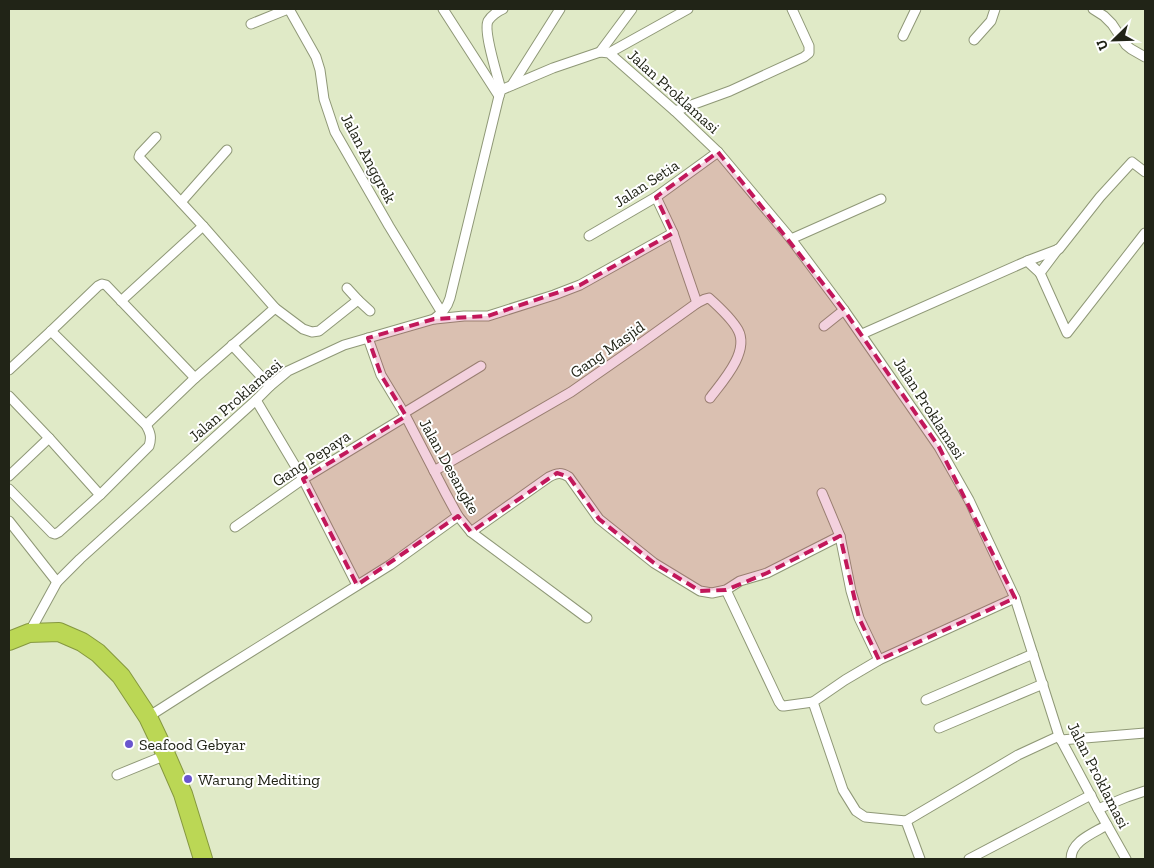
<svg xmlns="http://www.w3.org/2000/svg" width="1154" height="868" font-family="'Zilla Slab',serif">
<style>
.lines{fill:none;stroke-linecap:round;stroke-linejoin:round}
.street-casing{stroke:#8f9877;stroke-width:11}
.highway-casing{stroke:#85983f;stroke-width:20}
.street{stroke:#fff;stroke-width:9}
.highway{stroke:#bbd755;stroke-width:18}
.marked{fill:#c2185b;fill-opacity:0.2;stroke:#c2185b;stroke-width:4;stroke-dasharray:10 6;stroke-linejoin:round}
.poi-dot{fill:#6955ce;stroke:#fff;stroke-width:2}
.labels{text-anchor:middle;stroke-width:4;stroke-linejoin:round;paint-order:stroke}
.street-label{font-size:16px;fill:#212417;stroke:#fff}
.poi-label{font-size:16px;fill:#212417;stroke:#fff;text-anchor:start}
</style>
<rect width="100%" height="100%" fill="#e0eac7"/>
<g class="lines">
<!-- street casing -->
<g class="street-casing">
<g id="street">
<path d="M289 9 316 57 320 70 324 99 335 132 389 226 442 313"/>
<path d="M443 9 499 96"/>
<path d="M1093 9 1104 16 1112 24 1126 45 1131 49 1145 57"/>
<path d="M251 24 288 9"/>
<path d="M903 36 916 9"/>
<path d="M974 40 991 21 995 9"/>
<path d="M600 52 632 9"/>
<path d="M609 53 688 9"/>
<path d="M512 85 560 9"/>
<path d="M501 90C498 77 483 32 488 21 491 16 498 11 503 9"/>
<path d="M675 111 730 91 804 57 809 53V46L792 9"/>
<path d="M156 137 140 154 139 157 203 226 275 308 303 329 312 332 319 331 358 300"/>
<path d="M181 202 227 150"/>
<path d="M589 236 656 197 718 152"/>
<path d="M791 239 881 199"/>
<path d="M1027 261 1040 273 1058 249"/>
<path d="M1040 273 1067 333 1145 233"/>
<path d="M347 288 358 300 370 311"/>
<path d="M121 301 203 226"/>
<path d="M697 303 705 299 709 298C718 306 732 319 738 330 750 352 722 382 710 398"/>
<path d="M435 319 464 316H488L554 295 580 285 673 233"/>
<path d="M824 326 844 310"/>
<path d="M862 334 1027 261 1059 249 1100 197 1132 162 1145 172"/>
<path d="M368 338 381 375 404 413 446 494 458 516 471 532 587 618"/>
<path d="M232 345 270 386"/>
<path d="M9 370 51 331 98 286 102 284 106 285 195 378"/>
<path d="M9 396 49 438 100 495"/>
<path d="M256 400 303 479 357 585"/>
<path d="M404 413 481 366"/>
<path d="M146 425 195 378 275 308"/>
<path d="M434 471 571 392 640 344 697 303 673 233 656 197"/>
<path d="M9 476 49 438"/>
<path d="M9 489 52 533 55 534 59 532 100 495 149 446C152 437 150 432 146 425L51 331"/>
<path d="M822 493 840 536 851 591 859 618 879 660"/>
<path d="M9 521 57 582"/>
<path d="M235 527 303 479 405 417"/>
<path d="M471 532 549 477C557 473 561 472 569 477L599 519 654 563 700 591 712 593 726 590 740 581 767 573 840 536"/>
<path d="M726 590 779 702 782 706H784L813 702"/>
<path d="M29 633 57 582 80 559 256 400 270 386 288 371 344 345 434 319C442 313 447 308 450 298L499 96 501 90 553 68 600 52 609 53 675 111 718 152 791 239 844 310 939 447 969 500 1015 598 1059 736 1098 809 1126 859"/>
<path d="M926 700 1033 654"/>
<path d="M148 717 209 678 390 565 458 516"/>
<path d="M939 728 1043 684"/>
<path d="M1061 740 1145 733"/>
<path d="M117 775 166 755"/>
<path d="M1098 809 1127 797 1145 791"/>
<path d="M906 821 1018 755 1059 736"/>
<path d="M920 859 906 821 865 817 856 811 843 790 813 702 845 680 879 660 1015 598"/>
<path d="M969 859 1091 795"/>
<path d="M1071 859C1071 841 1094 833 1107 825"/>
</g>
</g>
<!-- highway casing -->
<g class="highway-casing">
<path id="highway" d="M9 641 29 633 59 632 82 642 98 653 121 676 148 717 166 755 183 794 203 859"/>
</g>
<!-- street -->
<use href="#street" class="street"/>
<!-- highway -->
<use href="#highway" class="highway"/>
</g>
<!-- marked area -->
<path class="marked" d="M718 152 844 310 939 447 1015 598 879 660 859 618 840 536 767 573 726 590 700 591 654 563 599 519 569 477 557 473 471 532 458 516 357 585 303 479 406 416 381 375 368 338 434 319 488 316 580 285 673 233 656 197Z"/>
<!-- markers -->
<g class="poi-dot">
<circle cx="129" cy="744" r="5"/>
<circle cx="188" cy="779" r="5"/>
</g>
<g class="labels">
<!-- street labels -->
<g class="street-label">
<text transform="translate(674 91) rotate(42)" y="6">Jalan Proklamasi</text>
<text transform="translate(369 158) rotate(62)" y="6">Jalan Anggrek</text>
<text transform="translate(646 183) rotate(-33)" y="6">Jalan Setia</text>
<text transform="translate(607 349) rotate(-35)" y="6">Gang Masjid</text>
<text transform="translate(235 400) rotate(-41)" y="6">Jalan Proklamasi</text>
<text transform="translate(930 408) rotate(57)" y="6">Jalan Proklamasi</text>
<text transform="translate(311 458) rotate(-33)" y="6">Gang Pepaya</text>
<text transform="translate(450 466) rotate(61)" y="6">Jalan Desangke</text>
<text transform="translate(1099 775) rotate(63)" y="6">Jalan Proklamasi</text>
</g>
<!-- poi labels -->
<g class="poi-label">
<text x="139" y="750">Seafood Gebyar</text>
<text x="198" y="785">Warung Mediting</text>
</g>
</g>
<!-- border -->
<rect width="1154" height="868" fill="none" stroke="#212417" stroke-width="20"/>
<!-- north arrow -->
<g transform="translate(1114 40) rotate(247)" stroke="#ffffff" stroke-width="4" paint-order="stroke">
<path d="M0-4L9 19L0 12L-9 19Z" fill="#212417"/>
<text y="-8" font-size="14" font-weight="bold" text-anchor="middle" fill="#212417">U</text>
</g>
</svg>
